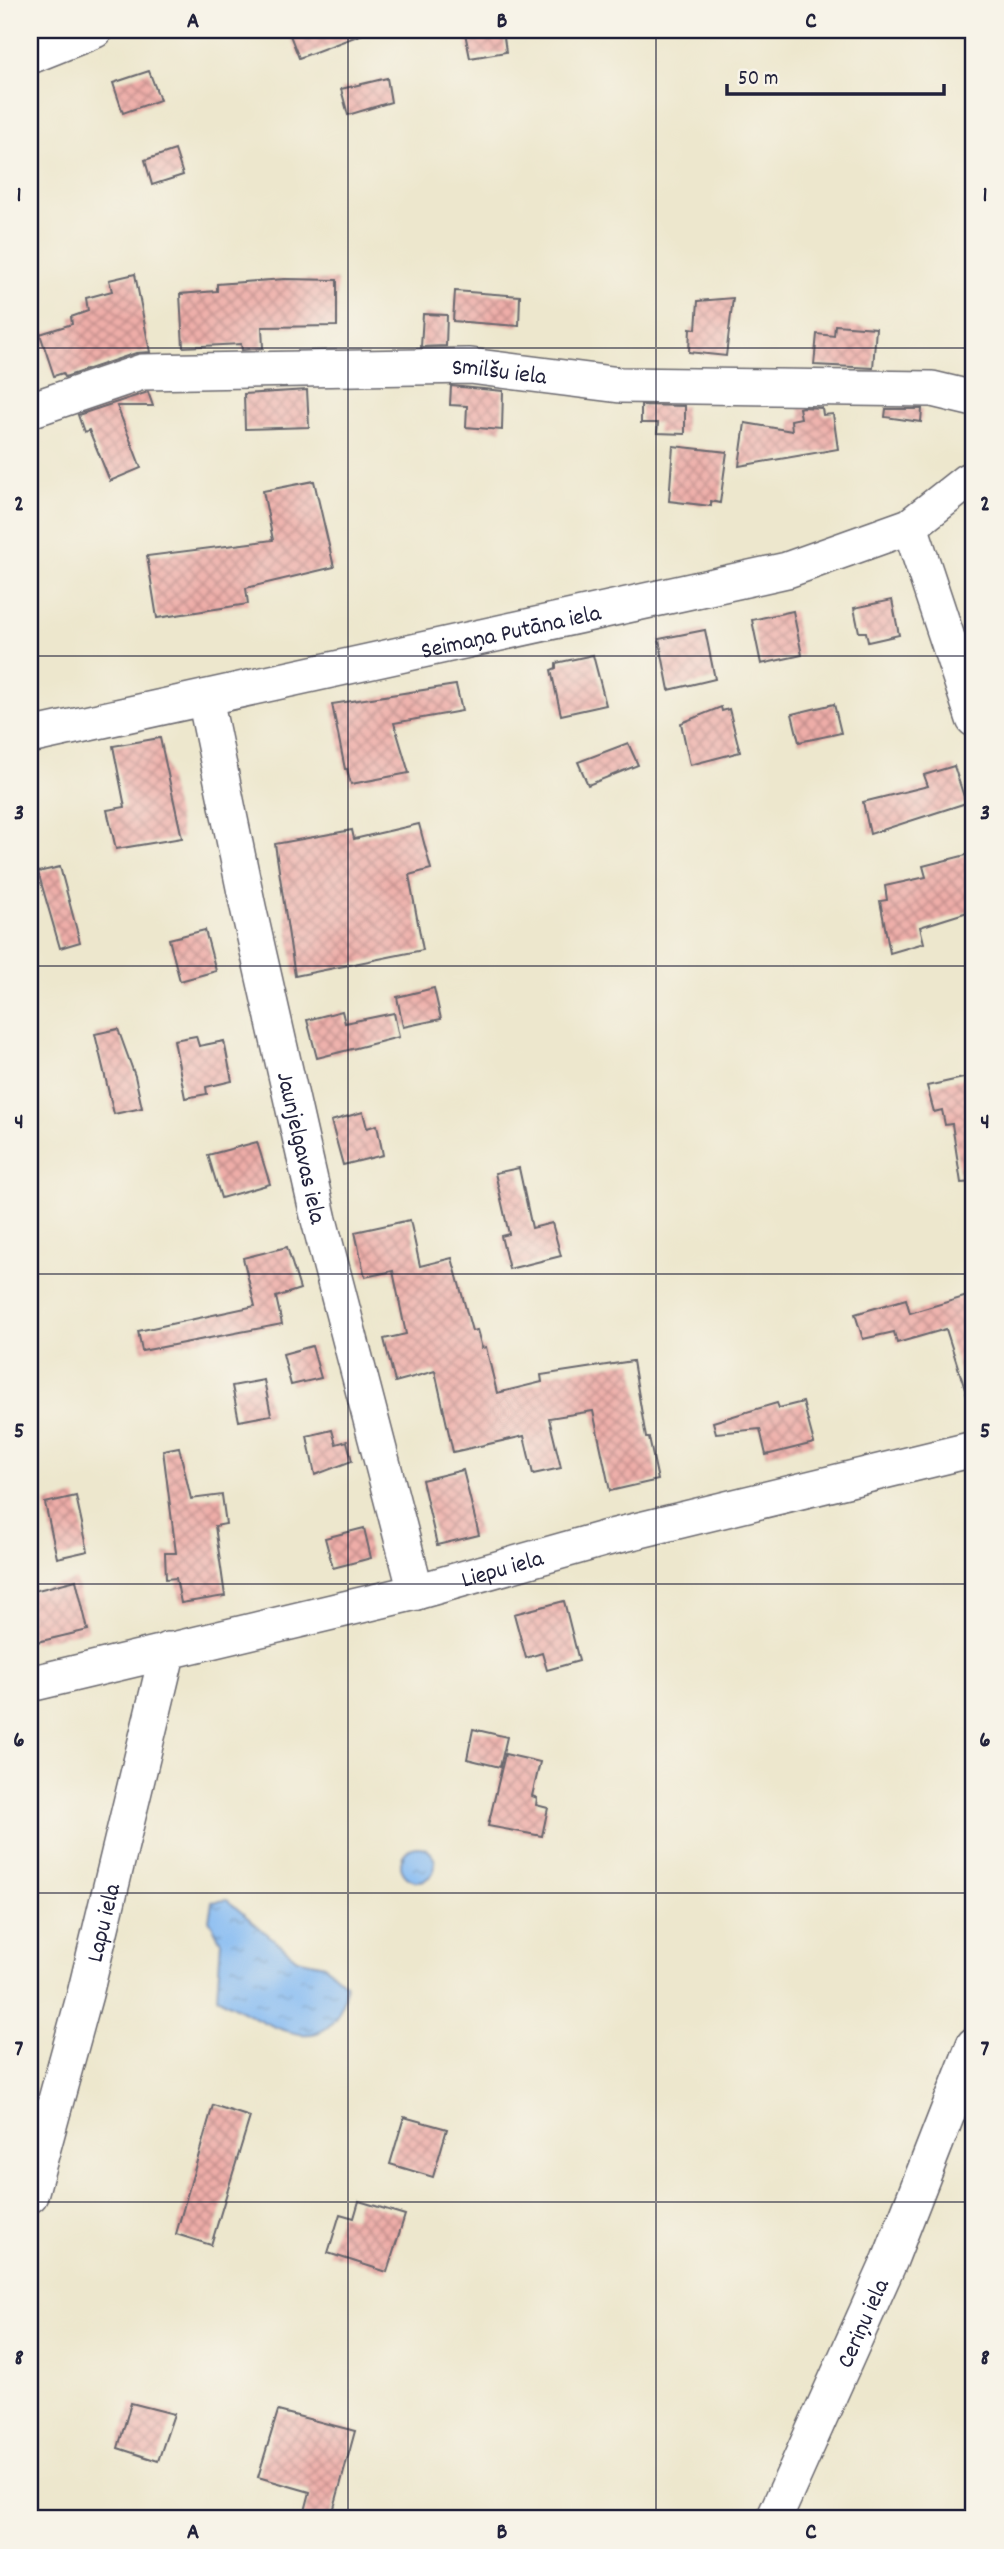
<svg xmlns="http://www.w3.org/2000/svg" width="1004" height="2549" font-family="Dekko,sans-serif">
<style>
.water{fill:url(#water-ripples);stroke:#526e97;stroke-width:2}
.building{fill:url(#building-cross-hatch)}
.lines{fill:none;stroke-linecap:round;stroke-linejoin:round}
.minor-casing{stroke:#69676e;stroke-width:38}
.minor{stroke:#fff;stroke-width:35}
.grid{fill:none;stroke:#22223b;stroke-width:2;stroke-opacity:0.55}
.labels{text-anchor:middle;stroke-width:6;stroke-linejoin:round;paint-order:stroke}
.street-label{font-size:24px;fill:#22223b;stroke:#f7f3e8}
.neatline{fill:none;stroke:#22223b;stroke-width:2.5}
.grid-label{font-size:23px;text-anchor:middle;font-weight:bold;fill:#22223b}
</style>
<defs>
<pattern id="water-ripples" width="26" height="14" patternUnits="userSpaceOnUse" patternTransform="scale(1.75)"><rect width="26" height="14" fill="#83baf3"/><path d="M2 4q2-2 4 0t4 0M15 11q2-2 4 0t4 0" fill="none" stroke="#6b97c6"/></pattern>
<pattern id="building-cross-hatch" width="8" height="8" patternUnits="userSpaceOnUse" patternTransform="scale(1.75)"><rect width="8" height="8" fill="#eeada8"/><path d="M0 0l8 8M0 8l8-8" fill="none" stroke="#c08c8a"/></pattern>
</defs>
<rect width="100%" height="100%" fill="#f7f3e8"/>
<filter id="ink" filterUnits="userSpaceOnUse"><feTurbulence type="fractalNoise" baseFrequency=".0143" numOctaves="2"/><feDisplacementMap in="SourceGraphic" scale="14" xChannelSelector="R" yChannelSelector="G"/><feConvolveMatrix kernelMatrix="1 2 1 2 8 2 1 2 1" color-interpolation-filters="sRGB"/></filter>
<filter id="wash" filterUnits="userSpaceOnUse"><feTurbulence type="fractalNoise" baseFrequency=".00686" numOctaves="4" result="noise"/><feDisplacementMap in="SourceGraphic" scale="28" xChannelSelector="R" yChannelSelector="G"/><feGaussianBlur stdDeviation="1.57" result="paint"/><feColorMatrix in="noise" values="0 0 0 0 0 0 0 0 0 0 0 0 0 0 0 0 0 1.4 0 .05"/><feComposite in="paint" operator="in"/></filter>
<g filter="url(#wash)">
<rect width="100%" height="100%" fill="#ede7cd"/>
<!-- water -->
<g class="water">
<circle cx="418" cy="1864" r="17"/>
<path d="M227 1900 297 1959 324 1965 346 1984C335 2073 265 2022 217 1997L221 1941 209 1920 212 1902Z"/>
</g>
<g id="blocks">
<!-- building -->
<g class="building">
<path d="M288 30H368V32L299 58Z"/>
<path d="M487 30H503L506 52 470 58 465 33Z"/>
<path d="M149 71 160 100 123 113 113 83Z"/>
<path d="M387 78 391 102 348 115 341 89Z"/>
<path d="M175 150 183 175 152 185 145 160Z"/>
<path d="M135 274 150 352 136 353 65 377 63 373 54 376 40 334 72 324 71 317 88 311 86 298 112 291 109 280Z"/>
<path d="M285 279 337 280V326L262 327 263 348 242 350 241 344 183 347 180 294 217 291V284Z"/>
<path d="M455 291 520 296 519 326 453 321Z"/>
<path d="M733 298 726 356 689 352 690 328 696 329 698 301Z"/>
<path d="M423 314 447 315 446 346 421 347Z"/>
<path d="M835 325 876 328 873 368 814 365 817 334 834 336Z"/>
<path d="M451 386 503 391 502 430 466 427 467 406 450 405Z"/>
<path d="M307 390 309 427 245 429 244 394Z"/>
<path d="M148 392 153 406H117L141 468 110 481 89 430 84 432 78 415Z"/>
<path d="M641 405 685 406V434L657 433 658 423H641Z"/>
<path d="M802 407 822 408 823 415 833 414 838 449 739 466 745 423 792 431 791 420 801 418 799 408Z"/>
<path d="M886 409H922L921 422 885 417Z"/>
<path d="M673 446 727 452 720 503 711 501V506L669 501Z"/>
<path d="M314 481 334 567 246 588 248 604 157 618 147 556 273 540 263 491Z"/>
<path d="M892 600 899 635 868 642 866 632H859L854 608Z"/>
<path d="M793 611 802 655 761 664 752 620Z"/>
<path d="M705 630 715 679 669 690 659 639Z"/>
<path d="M593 655 606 705 561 715 551 670 556 668V663Z"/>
<path d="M456 685 462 711 394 723 409 773 351 784 347 769H345L332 704Z"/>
<path d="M834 704 841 733 799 742 792 714Z"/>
<path d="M721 707 722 711 729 709 740 752 690 765 681 723Z"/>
<path d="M160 738 182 838 116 849 107 810 125 807 113 746Z"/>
<path d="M628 743 638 765 588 785 578 762Z"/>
<path d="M954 766 966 803 870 834 863 802 928 786 924 775Z"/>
<path d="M419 824 431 869 409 875 423 950 295 976 275 844 352 830 354 839Z"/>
<path d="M974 853V910L920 927 924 943 890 953 880 901 887 900 885 886 926 877 923 866Z"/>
<path d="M60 867 80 942 60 948 38 872Z"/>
<path d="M205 930 216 971 180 981 169 939Z"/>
<path d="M434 988 441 1019 403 1027 397 997Z"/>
<path d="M342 1011 345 1023 394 1013 399 1037 317 1058 307 1020Z"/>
<path d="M118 1029 135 1076 142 1108 114 1114 95 1034Z"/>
<path d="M196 1036 199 1046 224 1041 232 1081 206 1087 207 1094 185 1098 174 1040Z"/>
<path d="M968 1077 974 1111V1182L961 1183 952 1124 945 1125 942 1110 934 1112 927 1086Z"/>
<path d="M363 1112 367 1128 377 1125 383 1155 343 1165 331 1121Z"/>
<path d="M257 1142 270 1184 221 1198 208 1155Z"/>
<path d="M519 1168 532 1228 552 1223 561 1256 509 1269 501 1236 509 1234 495 1173Z"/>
<path d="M410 1220 420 1266 452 1258 472 1331 477 1330 482 1348 486 1347 497 1393 542 1382 541 1375 633 1361 646 1438H649L658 1480 610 1491 593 1411 549 1418 561 1468 533 1474 524 1436 453 1452 435 1371 395 1382 384 1339 406 1334 393 1271 365 1277 355 1232Z"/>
<path d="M287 1247 300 1289 276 1297 282 1324 142 1351 138 1331 255 1306 243 1258Z"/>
<path d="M974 1294V1402H969L946 1329 897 1343 894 1332 863 1339 855 1314 906 1299 910 1313Z"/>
<path d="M312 1346 321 1378 291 1385 283 1354Z"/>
<path d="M264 1380 271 1415 239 1421 232 1386Z"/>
<path d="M803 1402 814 1443 766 1455 760 1429 716 1433 713 1422 777 1403 779 1408Z"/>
<path d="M332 1430 336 1444 347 1441 352 1461 315 1475 307 1436Z"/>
<path d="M179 1447 191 1499 222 1495 226 1524 215 1526 225 1596 181 1603 176 1578 166 1579 165 1553H176L163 1450Z"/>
<path d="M463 1470 479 1535 437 1545 422 1480Z"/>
<path d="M76 1496 88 1551 57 1558 45 1503Z"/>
<path d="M364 1528 371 1558 333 1568 325 1538Z"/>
<path d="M76 1580 88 1630 33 1643 30 1630V1592Z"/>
<path d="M564 1601 579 1661 547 1670 542 1653 526 1658 514 1614Z"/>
<path d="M473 1729 507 1737 500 1767 467 1759Z"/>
<path d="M505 1754 540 1762 532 1796 537 1798 536 1805 548 1808 542 1836 488 1826Z"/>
<path d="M213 2105 250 2117 211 2245 176 2234Z"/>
<path d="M404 2117 447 2129 433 2177 390 2164Z"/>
<path d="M359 2201 405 2215 387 2272 328 2253 340 2214 354 2218Z"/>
<path d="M131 2403 174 2414 158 2461 118 2448Z"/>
<path d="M278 2411 355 2431 331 2519H303L310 2492 258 2477Z"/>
</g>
</g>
</g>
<g filter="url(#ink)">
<use href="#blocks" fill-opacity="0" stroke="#69676e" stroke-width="2"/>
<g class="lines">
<!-- minor casing -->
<g class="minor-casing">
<g id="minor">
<path d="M30 56 95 30"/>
<path id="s1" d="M30 410 142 372 470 366 620 385 932 389 974 399"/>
<path d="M910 526 974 719"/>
<path id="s2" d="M205 698 248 907 319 1220 416 1592"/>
<path id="s3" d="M30 736 787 570 910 526 967 481 974 480"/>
<path id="s4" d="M30 1684 416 1592 607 1538 974 1449"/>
<path id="s5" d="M30 2195 85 1994 168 1650"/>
<path id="s6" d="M774 2519 890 2260 974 2045"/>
</g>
</g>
<!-- minor -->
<use href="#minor" class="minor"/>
</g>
</g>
<!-- grid -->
<path class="grid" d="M348 30V2519M656 30V2519M30 348H974M30 656H974M30 966H974M30 1274H974M30 1584H974M30 1893H974M30 2202H974"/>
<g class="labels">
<!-- street labels -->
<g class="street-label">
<text dy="8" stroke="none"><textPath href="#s1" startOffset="476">Smilšu iela</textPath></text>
<text dy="8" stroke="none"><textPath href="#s3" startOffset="492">Seimaņa Putāna iela</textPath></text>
<text dy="8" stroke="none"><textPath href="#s2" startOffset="460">Jaunjelgavas iela</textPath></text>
<text dy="8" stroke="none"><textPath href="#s4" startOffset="486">Liepu iela</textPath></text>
<text dy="8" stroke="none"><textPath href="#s5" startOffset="282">Lapu iela</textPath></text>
<text dy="8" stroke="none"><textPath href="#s6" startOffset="215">Ceriņu iela</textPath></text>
</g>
</g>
<!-- margin -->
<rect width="1004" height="2549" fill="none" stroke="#f7f3e8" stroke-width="77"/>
<!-- scale -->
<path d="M727 84v10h217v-10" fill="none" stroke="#22223b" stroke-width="3.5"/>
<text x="738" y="84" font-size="21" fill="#22223b" stroke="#f7f3e8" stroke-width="5" paint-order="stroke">50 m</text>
<rect x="38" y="38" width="927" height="2472" class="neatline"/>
<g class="grid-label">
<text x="193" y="27">A</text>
<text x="502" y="27">B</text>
<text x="811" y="27">C</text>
<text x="19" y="201">1</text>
<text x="985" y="201">1</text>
<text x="19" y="510">2</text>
<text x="985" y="510">2</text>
<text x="19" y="819">3</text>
<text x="985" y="819">3</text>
<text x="19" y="1128">4</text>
<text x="985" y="1128">4</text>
<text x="19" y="1437">5</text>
<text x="985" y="1437">5</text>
<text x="19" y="1746">6</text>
<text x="985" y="1746">6</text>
<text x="19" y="2055">7</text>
<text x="985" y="2055">7</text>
<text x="19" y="2364">8</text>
<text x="985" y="2364">8</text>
<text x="193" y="2538">A</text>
<text x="502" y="2538">B</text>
<text x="811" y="2538">C</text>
</g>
</svg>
